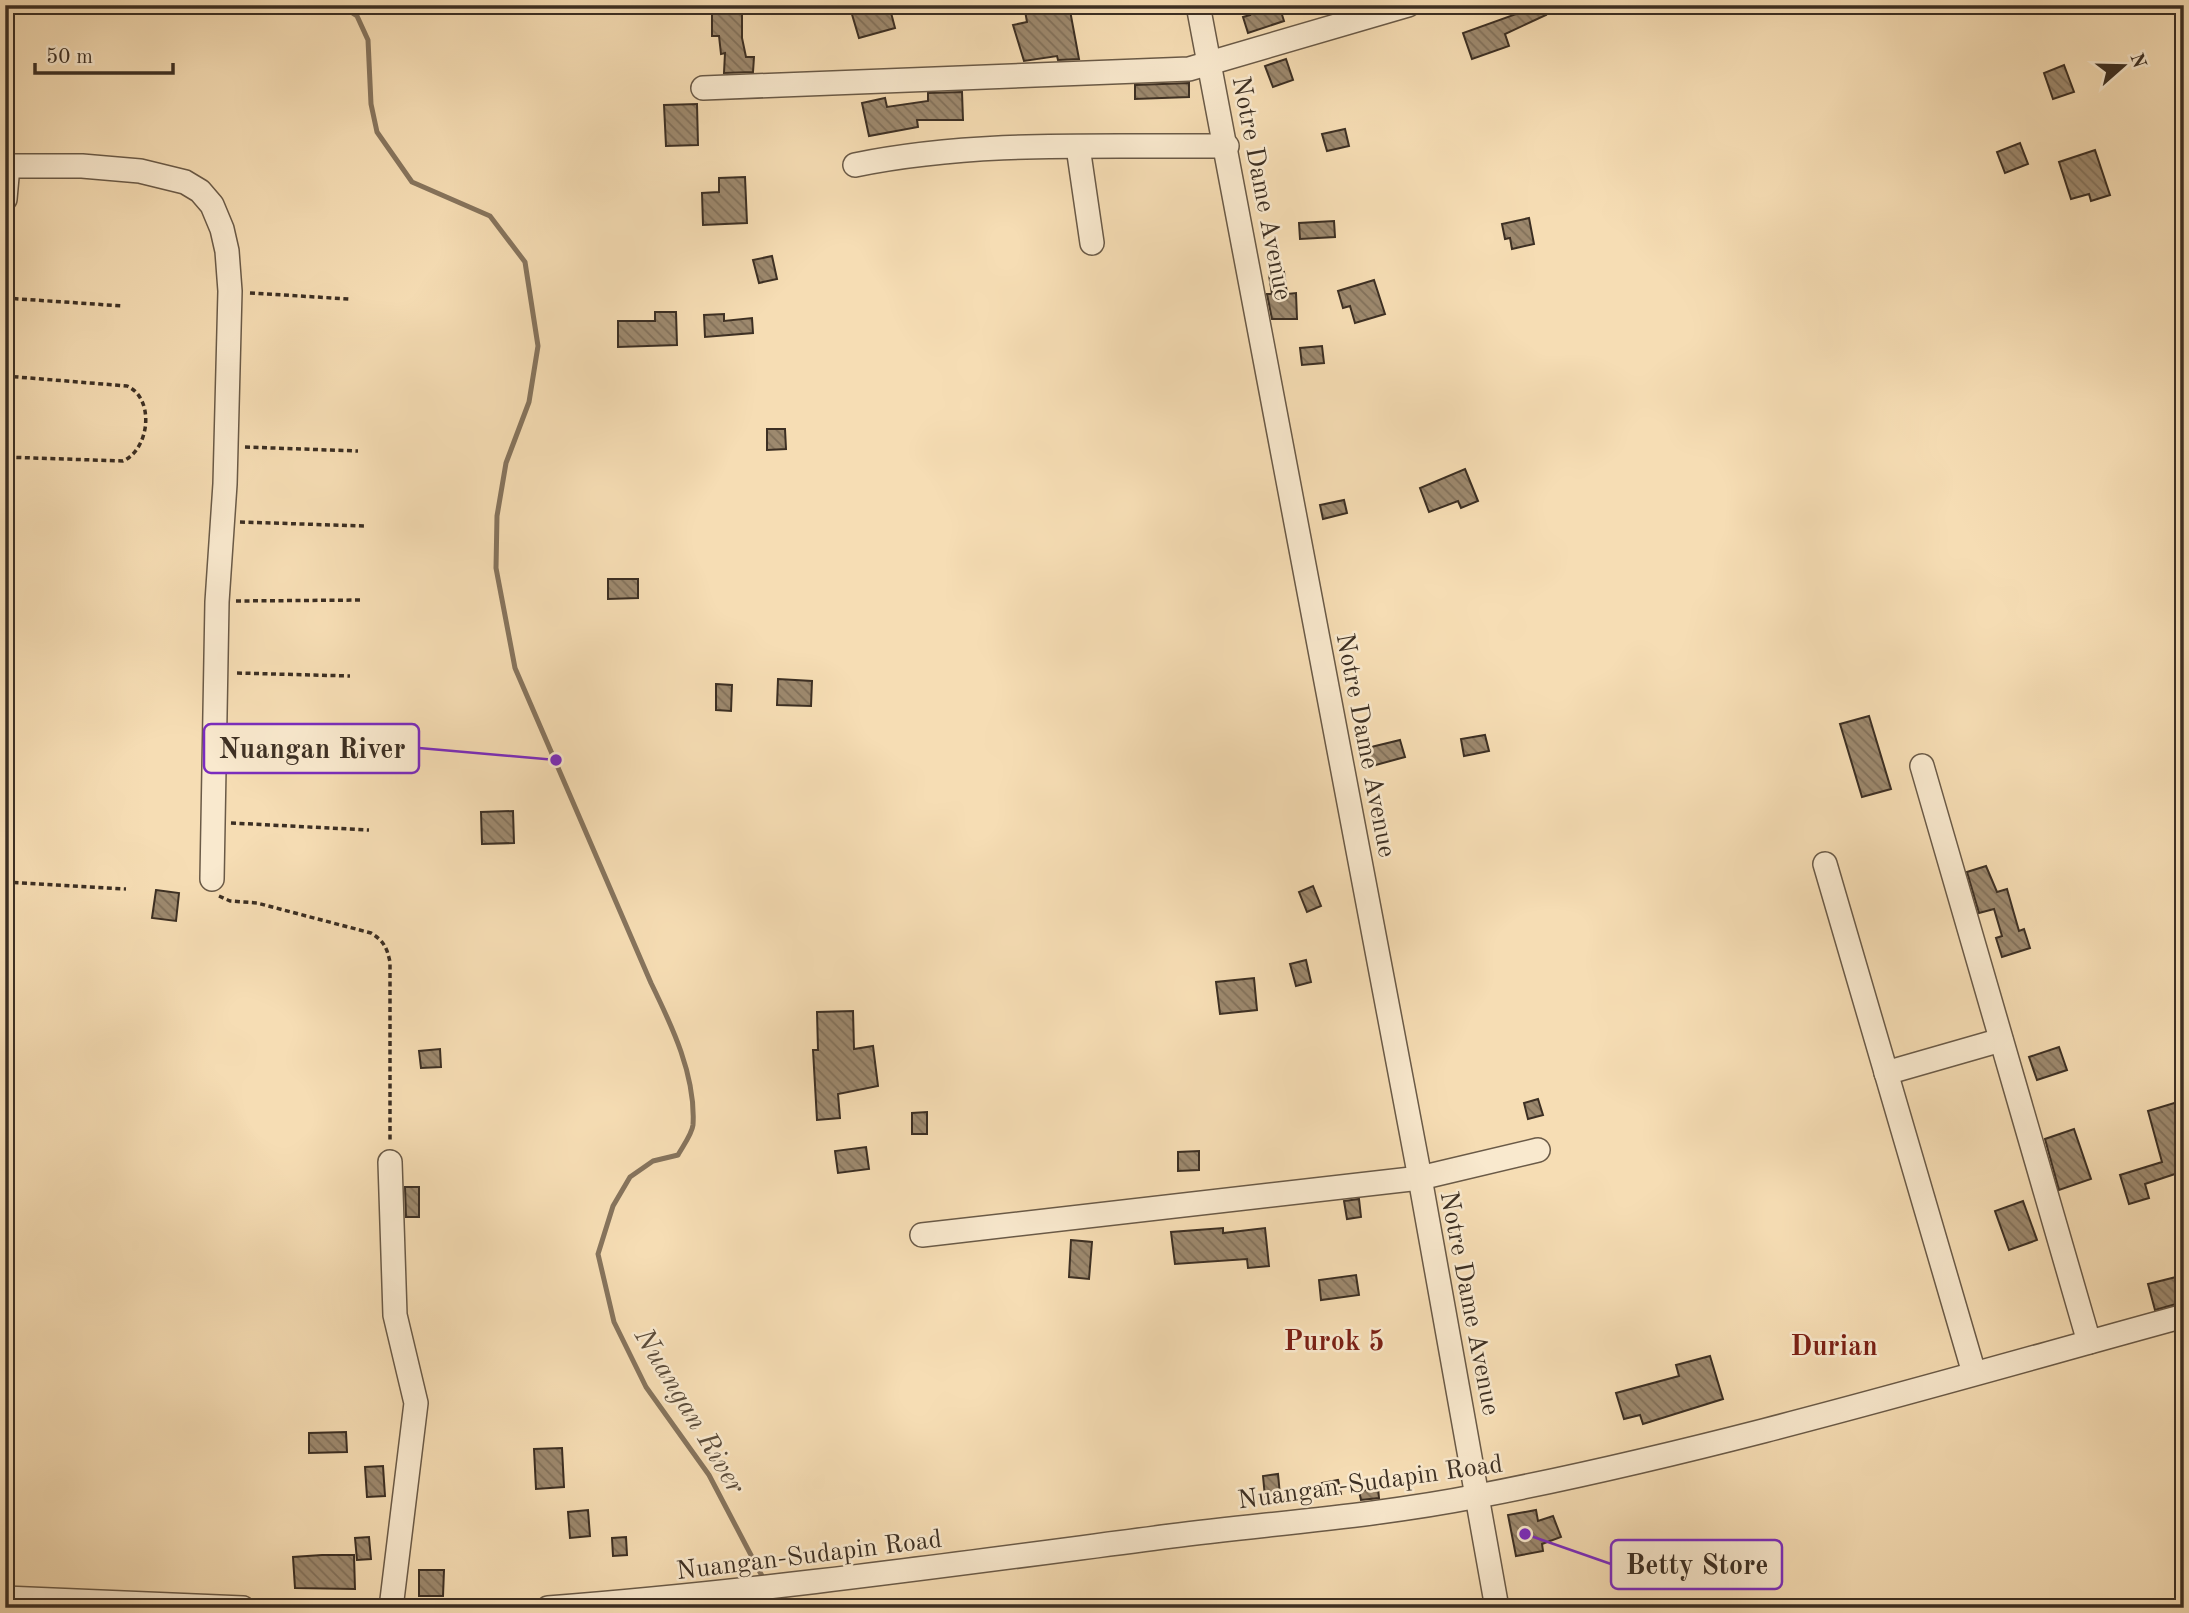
<svg xmlns="http://www.w3.org/2000/svg" width="2189" height="1613" font-family="'Old Standard TT',serif">
<style>
.lines{fill:none;stroke-linecap:round;stroke-linejoin:round}
.stream{stroke:#86745d;stroke-width:5}
.building{fill:url(#building-back-hatch);stroke:#3c2f23;stroke-width:2}
.minor-casing{stroke:#6a5a47;stroke-width:26}
.path{stroke:#3c2f23;stroke-width:3.5;stroke-dasharray:5 3.5;stroke-linecap:butt}
.minor{stroke:#f9e9ce;stroke-width:23}
.labels{text-anchor:middle;stroke-width:5;stroke-linejoin:round;paint-order:stroke}
.street-label{font-size:26px;fill:#3c2f23;stroke:#f9e9ce}
.neighbourhood-label{font-size:28px;font-weight:bold;fill:#7a1f14;stroke:#f9e9ce}
.water-label{font-size:28px;font-style:italic;fill:#5b4c3b;stroke:#f9e9ce}
.leader{fill:none;stroke:#7b2cbf;stroke-width:2.5}
.callout-dot{fill:#7b2cbf;stroke:#f9e9ce;stroke-width:2.5}
.callout{fill:#f9e9ce;stroke:#7b2cbf;stroke-width:2.5}
.callout-label{font-size:28px;text-anchor:middle;font-weight:bold;fill:#3c2f23}
</style>
<defs>
<pattern id="building-back-hatch" width="6" height="6" patternUnits="userSpaceOnUse" patternTransform="scale(1.75)"><rect width="6" height="6" fill="#9d896e"/><path d="M-1 5l2 2M0 0l6 6M5-1l2 2" fill="none" stroke="#81705a"/></pattern>
</defs>
<rect width="100%" height="100%" fill="#f6ddb4"/>
<filter id="stains"><feTurbulence type="fractalNoise" baseFrequency=".00286" numOctaves="4"/><feColorMatrix values="0 0 0 0 .2 0 0 0 0 .09 0 0 0 0 .02 0 0 0 .5 -.17"/></filter>
<radialGradient id="worn" r=".72"><stop offset=".6" stop-color="#630" stop-opacity="0"/><stop offset="1" stop-color="#630" stop-opacity=".3"/></radialGradient>
<g class="lines">
<!-- stream -->
<g class="stream">
<path d="M340 5 357 16 368 40 371 104 377 132 412 182 490 216 525 262 538 346 529 402 506 463 497 516 496 568 515 668 651 983C672 1026 696 1076 693 1125 692 1134 683 1146 678 1155L653 1161 630 1177 613 1206 598 1254 614 1322 646 1387 709 1475 762 1576"/>
<path d="M775 1603 778 1608"/>
</g>
</g>
<!-- building -->
<g class="building">
<path d="M712 5H742V38L746 57H754L753 72 724 73 725 53 721 54 719 36H712Z"/>
<path d="M889 5 895 28 859 38 851 11Z"/>
<path d="M1024 5H1069L1079 59 1058 60 1057 56 1024 61 1013 25 1027 22Z"/>
<path d="M1246 5H1279L1284 21 1248 33 1243 17 1250 15Z"/>
<path d="M1519 5H1542L1546 15 1505 34 1509 46 1472 59 1463 33 1522 12Z"/>
<path d="M1286 59 1293 80 1273 87 1265 66Z"/>
<path d="M2064 65 2074 92 2053 99 2044 73Z"/>
<path d="M1189 83V97L1135 99V85Z"/>
<path d="M962 92 963 120H917L918 127 869 136 862 103 885 98 887 107 928 101V93Z"/>
<path d="M697 104 698 145 666 146 664 105Z"/>
<path d="M1345 129 1349 146 1327 151 1322 134Z"/>
<path d="M2020 143 2028 164 2005 173 1997 152Z"/>
<path d="M2095 150 2110 195 2091 201 2089 194 2071 199 2059 162Z"/>
<path d="M745 177 747 223 703 225 702 193 719 192V178Z"/>
<path d="M1529 218 1534 244 1512 249 1510 238 1505 239 1502 224Z"/>
<path d="M1334 221 1335 237 1300 239 1299 223Z"/>
<path d="M772 256 777 279 759 283 753 260Z"/>
<path d="M1284 272 1287 294 1296 293 1297 319H1272L1267 294H1272L1269 275Z"/>
<path d="M1374 280 1385 314 1355 323 1350 306 1343 308 1338 291Z"/>
<path d="M655 312H676L677 345 618 347V321H655Z"/>
<path d="M724 314V321L752 318 753 333 705 337 704 315Z"/>
<path d="M1322 346 1324 363 1302 365 1300 348Z"/>
<path d="M767 429H785L786 449 767 450Z"/>
<path d="M1465 469 1478 501 1461 508 1458 501 1429 512 1420 488Z"/>
<path d="M1344 500 1347 513 1323 519 1320 505Z"/>
<path d="M608 579H638V598L608 599Z"/>
<path d="M778 679 812 681 811 706 777 705Z"/>
<path d="M716 684 732 685 731 711 716 710Z"/>
<path d="M1869 716 1891 789 1862 797 1840 724Z"/>
<path d="M1485 735 1489 751 1464 756 1461 739Z"/>
<path d="M1400 740 1405 757 1372 766 1367 748Z"/>
<path d="M513 811 514 843 482 844 481 812Z"/>
<path d="M1986 866 1997 892 2007 889 2019 931 2024 929 2030 948 2002 957 1996 938 2002 936 1994 909 1979 913 1967 872Z"/>
<path d="M1313 886 1321 906 1307 912 1299 892Z"/>
<path d="M156 890 179 893 176 921 152 918Z"/>
<path d="M1306 960 1311 982 1296 986 1290 964Z"/>
<path d="M1254 978 1257 1010 1220 1014 1216 982Z"/>
<path d="M853 1011 854 1049 873 1046 878 1086 838 1094 840 1118 817 1120 813 1050H818L817 1012Z"/>
<path d="M2059 1047 2067 1070 2037 1080 2029 1057Z"/>
<path d="M440 1049 441 1067 421 1068 419 1051Z"/>
<path d="M1538 1099 1543 1115 1528 1119 1524 1103Z"/>
<path d="M2184 1100V1171L2145 1184 2149 1198 2129 1204 2120 1175 2162 1162 2148 1111Z"/>
<path d="M927 1112V1134H912V1113Z"/>
<path d="M2074 1129 2091 1179 2059 1190 2045 1139Z"/>
<path d="M866 1147 869 1169 838 1173 835 1151Z"/>
<path d="M1199 1151V1170L1178 1171V1152Z"/>
<path d="M405 1187H419V1217H406Z"/>
<path d="M1359 1199 1361 1217 1347 1219 1344 1201Z"/>
<path d="M2023 1201 2037 1240 2009 1250 1995 1211Z"/>
<path d="M1223 1228V1233L1265 1228 1269 1266 1248 1268 1247 1259 1175 1264 1171 1232Z"/>
<path d="M1071 1240 1092 1242 1089 1279 1069 1277Z"/>
<path d="M1356 1275 1359 1295 1321 1300 1319 1280Z"/>
<path d="M2176 1277 2183 1302 2155 1310 2148 1284Z"/>
<path d="M1710 1356 1723 1399 1643 1424 1640 1415 1624 1419 1616 1393 1679 1376 1676 1365Z"/>
<path d="M346 1432 347 1452 309 1453V1433Z"/>
<path d="M562 1448 564 1487 536 1489 534 1449Z"/>
<path d="M383 1466 385 1496 367 1497 365 1467Z"/>
<path d="M1278 1474 1280 1495 1265 1497 1263 1476Z"/>
<path d="M1338 1480 1341 1494 1325 1497 1322 1483Z"/>
<path d="M1378 1488 1379 1498 1361 1500 1359 1491Z"/>
<path d="M588 1510 590 1536 570 1538 568 1512Z"/>
<path d="M1536 1510 1538 1521 1553 1516 1561 1537 1542 1544 1543 1551 1516 1556 1508 1515Z"/>
<path d="M369 1537 371 1559 357 1560 355 1538Z"/>
<path d="M626 1537 627 1555 613 1556 612 1538Z"/>
<path d="M322 1555H354L355 1589 295 1588 293 1557Z"/>
<path d="M419 1570H444L443 1596H419Z"/>
</g>
<g class="lines">
<!-- minor casing -->
<g class="minor-casing">
<g id="minor">
<path d="M1198 5 1420 1178 1497 1608"/>
<path d="M703 88 1189 69 1408 5"/>
<path d="M1078 147 1092 243"/>
<path d="M855 165C977 140 1103 147 1227 146"/>
<path d="M5 166H82L140 171 185 182 200 191 212 205 222 229 227 251 230 291 225 484 217 602 212 879"/>
<path d="M5 199 8 166"/>
<path d="M1922 766 2089 1342"/>
<path d="M1825 864 1974 1373"/>
<path d="M1886 1073 2001 1040"/>
<path d="M390 1162 395 1315 416 1403 391 1608"/>
<path d="M922 1235 1420 1178 1538 1150"/>
<path d="M5 1598 243 1608"/>
<path d="M548 1608C757 1592 963 1563 1171 1536 1274 1523 1377 1516 1478 1496 1716 1450 1950 1380 2184 1316"/>
</g>
</g>
<!-- path -->
<g class="path">
<path d="M250 293 349 299"/>
<path d="M5 298 123 306"/>
<path d="M5 376 127 386C155 398 150 449 123 461L5 457"/>
<path d="M245 447 358 451"/>
<path d="M240 522 364 526"/>
<path d="M236 601 363 600"/>
<path d="M237 673 350 676"/>
<path d="M232 746 366 753"/>
<path d="M231 823 369 830"/>
<path d="M5 882 126 889"/>
<path d="M219 896 230 901 257 903 371 933C384 941 387 948 390 962V1142"/>
</g>
<!-- minor -->
<use href="#minor" class="minor"/>
</g>
<g class="labels">
<!-- street labels -->
<g class="street-label">
<text transform="translate(1263 188) rotate(79)" y="9">Notre Dame Avenue</text>
<text transform="translate(1367 745) rotate(79)" y="9">Notre Dame Avenue</text>
<text transform="translate(1471 1303) rotate(79)" y="9">Notre Dame Avenue</text>
<text transform="translate(1370 1481) rotate(-8)" y="9">Nuangan-Sudapin Road</text>
<text transform="translate(809 1554) rotate(-7)" y="9">Nuangan-Sudapin Road</text>
</g>
<!-- neighbourhood labels -->
<g class="neighbourhood-label">
<text x="1334" y="1350">Purok 5</text>
<text x="1834" y="1355">Durian</text>
</g>
<!-- water labels -->
<g class="water-label">
<text transform="translate(691 1410) rotate(59)" y="10">Nuangan River</text>
</g>
</g>
<!-- callouts -->
<path class="leader" d="M556 760L419 748M1525 1534L1611 1564"/>
<g class="callout-dot">
<circle cx="556" cy="760" r="7"/>
<circle cx="1525" cy="1534" r="7"/>
</g>
<g class="callout">
<rect x="204" y="724" width="215" height="49" rx="7"/>
<rect x="1611" y="1540" width="171" height="49" rx="7"/>
</g>
<g class="callout-label">
<text x="312" y="758">Nuangan River</text>
<text x="1697" y="1574">Betty Store</text>
</g>
<!-- margin -->
<rect width="2189" height="1613" fill="none" stroke="#f6ddb4" stroke-width="28"/>
<rect x="7" y="7" width="2175" height="1599" fill="none" stroke="#3c2f23" stroke-width="3.5"/>
<rect x="14" y="14" width="2161" height="1585" fill="none" stroke="#3c2f23" stroke-width="2"/>
<!-- north arrow -->
<g transform="translate(2123 66) rotate(70)" stroke="#f9e9ce" stroke-width="5" paint-order="stroke">
<path d="M0-5L12 26L0 18L-12 26Z" fill="#3c2f23"/>
<text y="-10" font-size="19" font-weight="bold" text-anchor="middle" fill="#3c2f23">N</text>
</g>
<!-- scale -->
<path d="M35 63v10h138v-10" fill="none" stroke="#3c2f23" stroke-width="3.5"/>
<text x="46" y="63" font-size="21" fill="#3c2f23" stroke="#f9e9ce" stroke-width="5" paint-order="stroke">50 m</text>
<rect width="100%" height="100%" filter="url(#stains)"/>
<rect width="100%" height="100%" fill="url(#worn)"/>
</svg>
